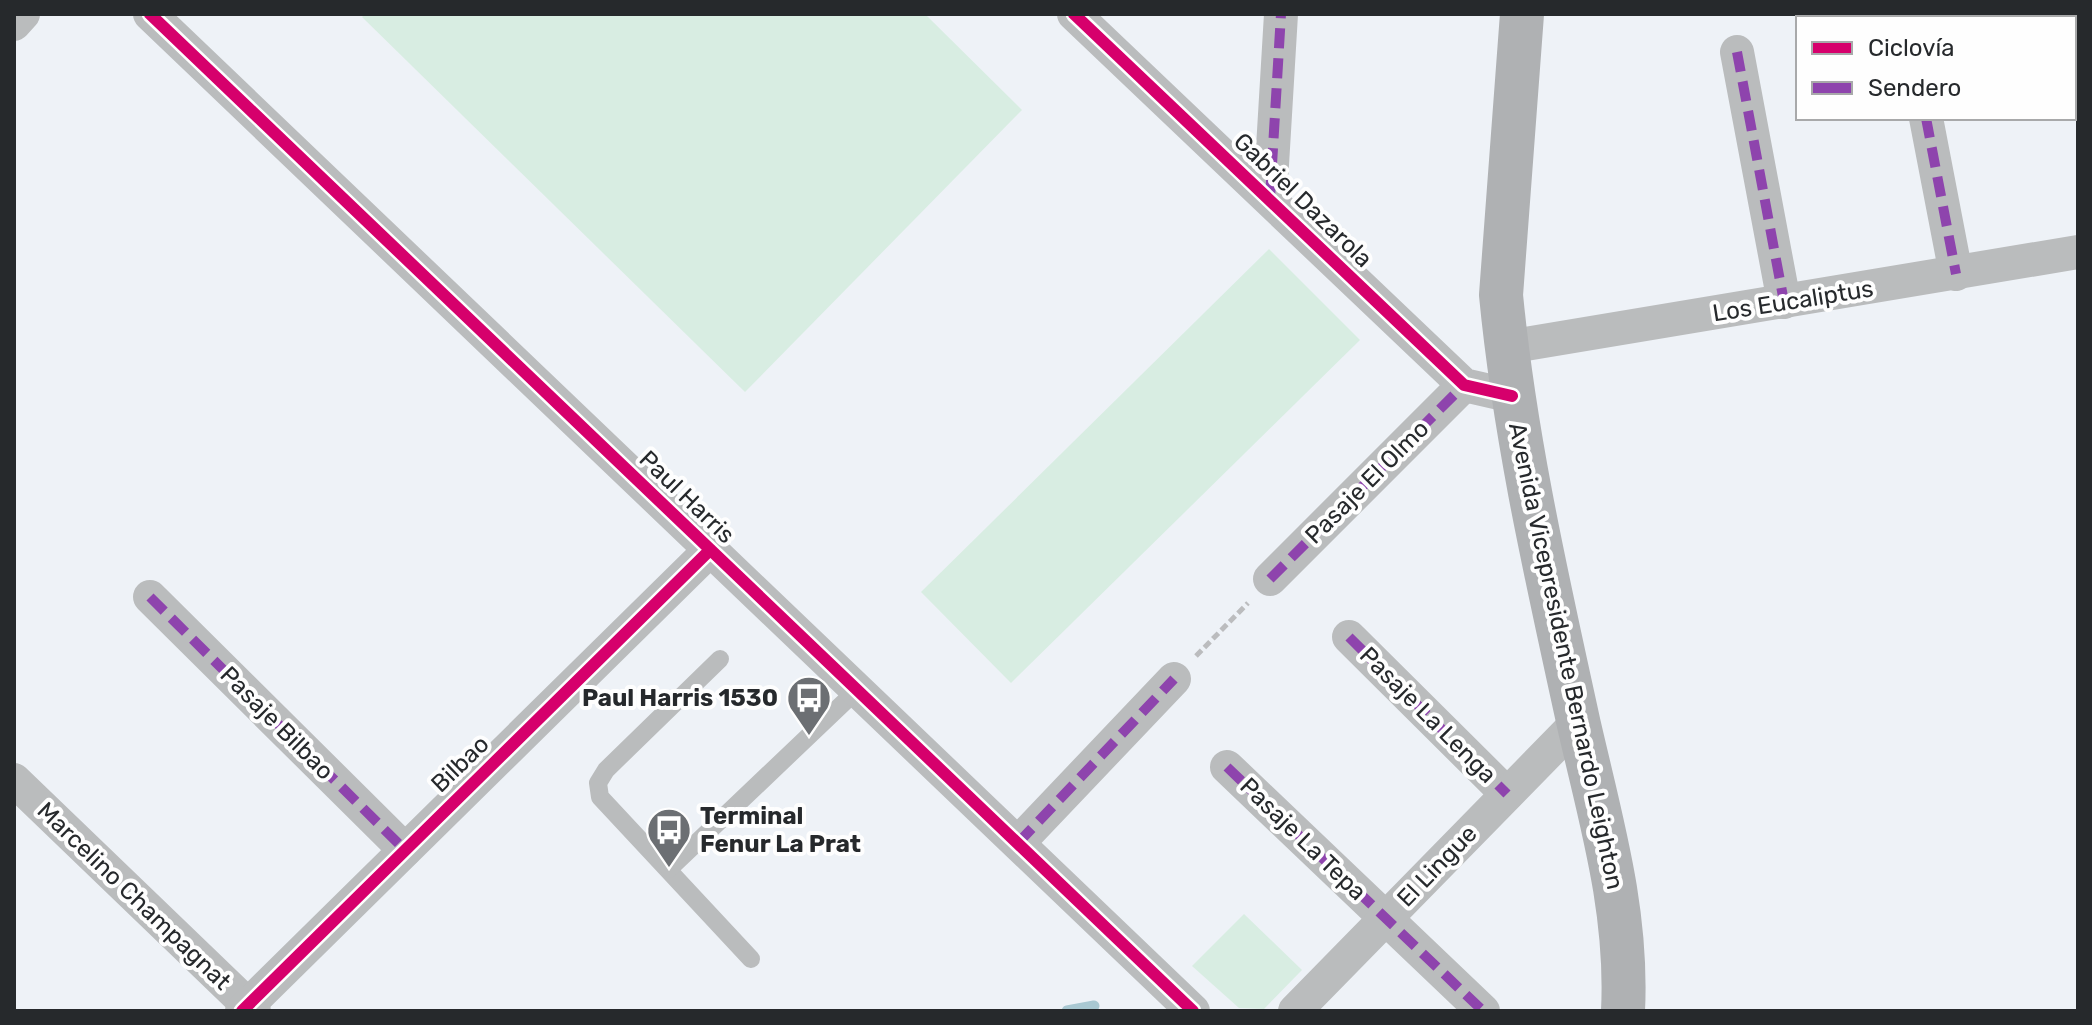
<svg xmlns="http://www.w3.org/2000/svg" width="2092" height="1025" font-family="Rubik,sans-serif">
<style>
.green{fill:#d8ede2}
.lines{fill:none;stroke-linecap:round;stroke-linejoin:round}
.stream{stroke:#a9c8d2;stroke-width:11}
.path{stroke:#bbbcbe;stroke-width:5;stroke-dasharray:8 4;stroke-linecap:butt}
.lane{stroke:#babcbd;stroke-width:18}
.street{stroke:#babcbd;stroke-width:34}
.secondary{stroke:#afb1b3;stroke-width:44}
.quiet{stroke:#8e44ad;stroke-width:10;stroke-dasharray:20 10;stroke-linecap:butt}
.cycleway-casing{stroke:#fefefe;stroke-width:17}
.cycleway{stroke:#d6006c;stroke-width:12}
.labels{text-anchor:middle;stroke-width:8;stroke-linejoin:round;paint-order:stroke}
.street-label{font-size:24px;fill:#26292c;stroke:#fefefe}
.poi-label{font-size:24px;font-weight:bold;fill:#26292c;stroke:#fefefe;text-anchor:end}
</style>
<rect width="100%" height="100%" fill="#eef2f7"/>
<!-- green -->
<g class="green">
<path d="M365 14H925L1022 110 745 392 362 17Z"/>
<path d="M1269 249 1360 340 1011 683 921 592Z"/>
<path d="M1244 914 1302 970 1264 1009 1239 1008 1192 966Z"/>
</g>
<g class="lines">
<!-- stream -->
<path class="stream" d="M1067 1011 1094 1006"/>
<!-- path -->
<path class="path" d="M1196 656 1248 603"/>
<!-- lane -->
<g class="lane">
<path d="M720 659 606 770 598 783 600 797 751 959"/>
<path d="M669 869 857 690"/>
</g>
<!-- street -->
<g class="street">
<path d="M150 14 1193 1011"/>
<path d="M1074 14 1464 385 1512 396"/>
<path d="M14 24 23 14"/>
<path d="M2074 27 2078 47"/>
<path d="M1737 52 1784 302"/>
<path d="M1926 118 1956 274"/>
<path d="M1270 198 1281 14"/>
<path d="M1507 347 2078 252"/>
<path d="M1270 579 1464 385"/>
<path d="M150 597 405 850"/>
<path d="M1349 637 1507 794"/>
<path d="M1227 767 1483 1011"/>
<path d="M14 780 254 1011"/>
<path d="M1018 843 1174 679"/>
<path d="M242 1011 710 550"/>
<path d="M1295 1011 1579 721"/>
</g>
<!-- secondary -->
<path class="secondary" d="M1522 14 1501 295C1515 440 1548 583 1579 725 1601 821 1628 911 1623 1011"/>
<!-- quiet -->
<g class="quiet">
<path d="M2074 27 2078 47"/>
<path d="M1737 52 1784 302"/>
<path d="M1926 118 1956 274"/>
<path d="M1270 198 1281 14"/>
<path d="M1270 579 1464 385"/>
<path d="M150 597 405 850"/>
<path d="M1349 637 1507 794"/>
<path d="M1227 767 1483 1011"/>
<path d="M1018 843 1174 679"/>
</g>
<!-- cycleway casing -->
<g class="cycleway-casing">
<g id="cycleway">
<path d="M150 14 1193 1011"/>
<path d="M1074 14 1464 385 1512 396"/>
<path d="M242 1011 710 550"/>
</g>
</g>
<!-- cycleway -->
<use href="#cycleway" class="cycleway"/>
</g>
<!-- icons -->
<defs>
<g id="bus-pin" transform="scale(2.3)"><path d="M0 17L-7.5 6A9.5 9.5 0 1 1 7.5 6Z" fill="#6c6f73" stroke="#fefefe"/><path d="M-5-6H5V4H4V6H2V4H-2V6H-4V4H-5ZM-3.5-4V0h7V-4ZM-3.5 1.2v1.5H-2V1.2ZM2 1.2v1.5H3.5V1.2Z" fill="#fff"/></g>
</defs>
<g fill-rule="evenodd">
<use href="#bus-pin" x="809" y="698"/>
<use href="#bus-pin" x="669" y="830"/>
</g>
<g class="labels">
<!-- street labels -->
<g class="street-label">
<text transform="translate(1303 200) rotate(44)" y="8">Gabriel Dazarola</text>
<text transform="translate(1793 301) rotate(-9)" y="8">Los Eucaliptus</text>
<text transform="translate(1367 482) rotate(-45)" y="8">Pasaje El Olmo</text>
<text transform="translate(687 497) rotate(44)" y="8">Paul Harris</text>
<text transform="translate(1566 656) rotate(78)" y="8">Avenida Vicepresidente Bernardo Leighton</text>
<text transform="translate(1428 715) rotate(45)" y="8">Pasaje La Lenga</text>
<text transform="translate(277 723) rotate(45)" y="8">Pasaje Bilbao</text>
<text transform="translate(460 764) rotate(-44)" y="8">Bilbao</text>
<text transform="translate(1303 839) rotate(44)" y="8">Pasaje La Tepa</text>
<text transform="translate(1437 866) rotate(-46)" y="8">El Lingue</text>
<text transform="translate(134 896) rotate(44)" y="8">Marcelino Champagnat</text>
</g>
<!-- poi labels -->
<g class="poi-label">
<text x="778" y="706">Paul Harris 1530</text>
<text x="700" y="824" text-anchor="start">Terminal<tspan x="700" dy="28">Fenur La Prat</tspan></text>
</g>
</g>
<!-- border -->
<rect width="2092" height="1025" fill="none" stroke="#26292c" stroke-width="32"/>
<!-- legend -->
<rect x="1796" y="16" width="280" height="104" fill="#fefefe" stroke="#a8a9aa" stroke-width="2"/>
<rect x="1812" y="42" width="40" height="12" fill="#d6006c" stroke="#a8a9aa" stroke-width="2"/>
<text x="1868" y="56" font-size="24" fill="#26292c">Ciclovía</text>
<rect x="1812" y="82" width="40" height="12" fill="#8e44ad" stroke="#a8a9aa" stroke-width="2"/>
<text x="1868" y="96" font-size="24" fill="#26292c">Sendero</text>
</svg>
